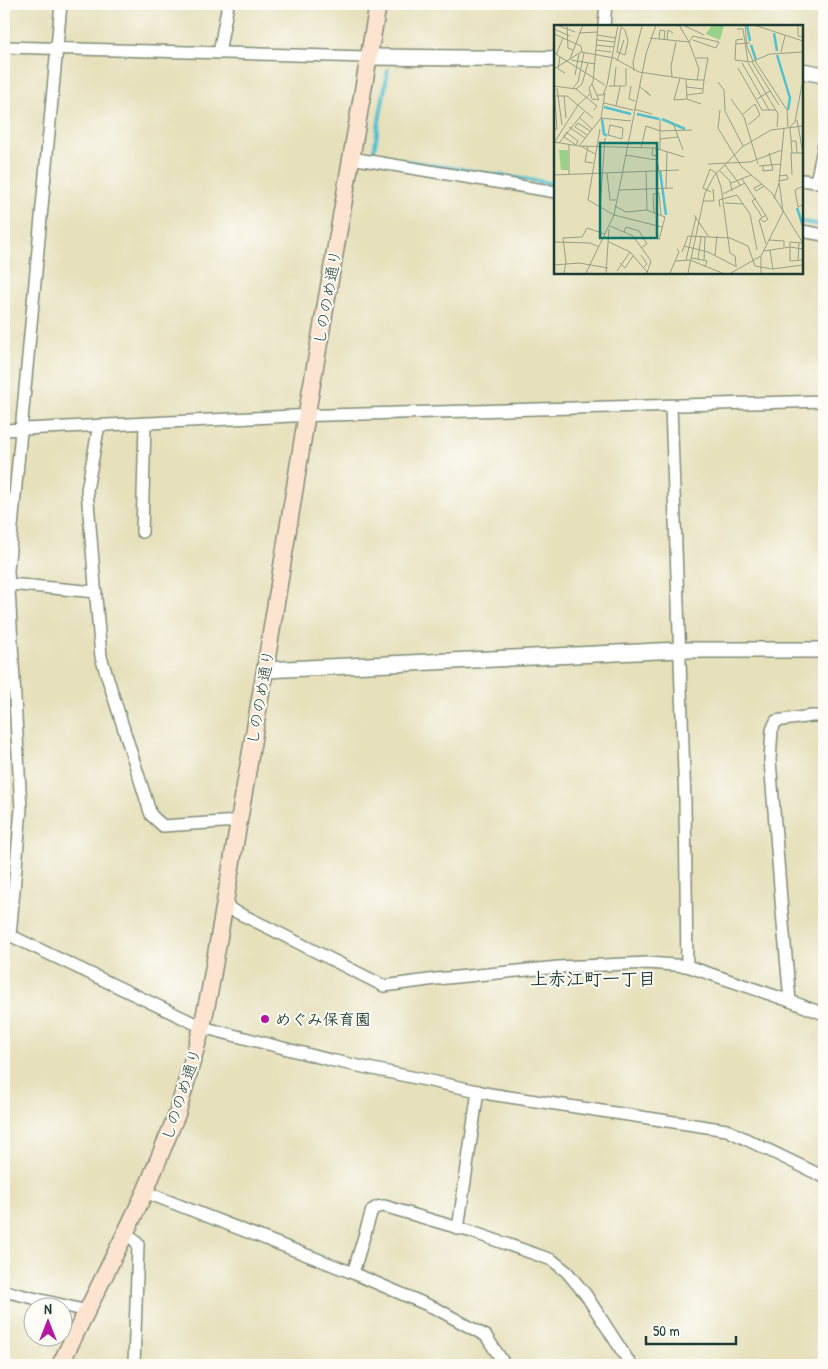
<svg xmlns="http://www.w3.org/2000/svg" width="828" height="1369" font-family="'Patrick Hand','Klee One',sans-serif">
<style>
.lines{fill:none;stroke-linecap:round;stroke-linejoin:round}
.stream{stroke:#54c0cf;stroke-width:4}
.minor-casing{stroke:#828e78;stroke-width:14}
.tertiary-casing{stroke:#828e78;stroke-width:18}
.secondary-casing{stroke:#828e78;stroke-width:19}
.minor{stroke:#fff;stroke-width:11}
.tertiary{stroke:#fff;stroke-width:15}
.secondary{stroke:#fde4d1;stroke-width:16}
.poi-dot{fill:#b5179e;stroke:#fdfcf7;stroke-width:2}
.labels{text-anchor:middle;stroke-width:4;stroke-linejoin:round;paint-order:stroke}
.street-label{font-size:16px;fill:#1f3d34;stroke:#fdfcf7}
.poi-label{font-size:16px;font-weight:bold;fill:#1f3d34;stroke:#fdfcf7;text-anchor:start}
.neighbourhood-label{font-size:18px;font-weight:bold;fill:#1f3d34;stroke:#fdfcf7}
.inset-river{fill:none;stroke:#54c0cf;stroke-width:2.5}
.inset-road{fill:none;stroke:#969f85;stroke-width:1}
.view{fill:#0f766e;fill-opacity:0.15;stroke:#0f766e;stroke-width:2.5}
.inset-edge{fill:none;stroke:#1f3d34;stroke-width:2.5}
</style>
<rect width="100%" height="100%" fill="#fdfcf7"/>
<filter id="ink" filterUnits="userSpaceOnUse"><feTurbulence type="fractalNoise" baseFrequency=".02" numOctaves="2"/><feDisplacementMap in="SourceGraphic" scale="10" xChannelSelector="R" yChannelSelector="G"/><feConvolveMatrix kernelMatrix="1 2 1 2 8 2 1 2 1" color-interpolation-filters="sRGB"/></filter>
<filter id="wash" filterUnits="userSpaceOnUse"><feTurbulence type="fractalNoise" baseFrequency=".0096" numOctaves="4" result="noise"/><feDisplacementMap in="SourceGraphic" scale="20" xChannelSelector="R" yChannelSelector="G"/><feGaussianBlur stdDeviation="1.12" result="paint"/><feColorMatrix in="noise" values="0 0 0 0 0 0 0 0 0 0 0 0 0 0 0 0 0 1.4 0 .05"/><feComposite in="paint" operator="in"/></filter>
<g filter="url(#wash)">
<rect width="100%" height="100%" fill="#e6e0bb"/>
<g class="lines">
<!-- stream -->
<g class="stream">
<path d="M388 70 373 156 556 184"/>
<path d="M802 222 817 224 824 228"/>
</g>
</g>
</g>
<g filter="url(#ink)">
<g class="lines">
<!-- minor casing -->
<g class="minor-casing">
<g id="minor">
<path d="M604 26 606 4"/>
<path d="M4 47 368 57"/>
<path d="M219 53 228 4"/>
<path d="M351 158 556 192"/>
<path d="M802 180 816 182 824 144"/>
<path d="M802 231 824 235"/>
<path d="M671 406 685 802 687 966"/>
<path d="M99 425 87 490 101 657 151 815 163 826 238 821"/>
<path d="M4 430 292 416 824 401"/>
<path d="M142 532 145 423"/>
<path d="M9 584 96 592"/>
<path d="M224 906 267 927 384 986 436 979 559 967 648 963 687 966 790 1001 824 1014"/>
<path d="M5 933 202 1027 330 1060 478 1091 490 1094 727 1130 824 1177"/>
<path d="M10 936 21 809 8 570 61 4"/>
<path d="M790 1001 782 912 770 760 772 730 776 721 812 716H824"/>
<path d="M145 1192 353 1273 437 1309 486 1336 505 1365"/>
<path d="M458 1229 478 1091"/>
<path d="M126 1232 138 1244 134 1365"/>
<path d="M353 1273 372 1210 377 1207 384 1206 472 1232 552 1260 567 1272 586 1295 631 1365"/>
<path d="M4 1291 87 1311"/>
</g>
</g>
<!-- tertiary casing -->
<g class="tertiary-casing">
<g id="tertiary">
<path d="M368 57 556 59"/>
<path d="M802 71 824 75"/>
<path d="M265 670 679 650H824"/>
</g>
</g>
<!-- secondary casing -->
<g class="secondary-casing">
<path id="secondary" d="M60 1365 126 1232 145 1192 177 1114 202 1027 210 989 265 670 309 401 378 4"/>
</g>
<!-- minor -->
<use href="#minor" class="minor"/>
<!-- tertiary -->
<use href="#tertiary" class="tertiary"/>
<!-- secondary -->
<use href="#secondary" class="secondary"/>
</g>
</g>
<!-- markers -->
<circle class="poi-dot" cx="265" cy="1019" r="5"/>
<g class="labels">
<!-- street labels -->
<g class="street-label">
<text transform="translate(327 297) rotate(-80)" y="6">しののめ通り</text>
<text transform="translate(260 697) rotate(-80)" y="6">しののめ通り</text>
<text transform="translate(181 1094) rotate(-72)" y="6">しののめ通り</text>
</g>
<!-- poi labels -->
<g class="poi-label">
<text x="275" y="1025">めぐみ保育園</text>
</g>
<!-- neighbourhood labels -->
<g class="neighbourhood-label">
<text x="593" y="985">上赤江町一丁目</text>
</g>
</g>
<!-- overview -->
<g transform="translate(554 25)">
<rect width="249" height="249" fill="#e6e0bb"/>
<path d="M158 0H170L166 15 152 9ZM5 125H14V145H7Z" fill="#96d287"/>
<path class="inset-river" d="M193 0 196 16M220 8 223 26M197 20 202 35M223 30 236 73 234 85M50 82 77 89M83 89 105 94M48 94 50 109 53 111M108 94 131 104M106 146 112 190M243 183 249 201"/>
<path class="inset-road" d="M3 0 21 7M13 0 14 23 19 25M65 0 71 5 74 16 71 30 66 28M125 0 135 17 139 11 165 17 162 23 139 15M129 0 150 10M191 0 193 22 199 36M200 0 249 16M244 0V11L249 12M0 4 16 11M183 4H189L194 37M25 8 43 7M0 9 27 21 28 27M43 10 62 13M96 13 135 17 145 44 143 55 132 54 133 74 147 79M105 14 106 5 111 6 110 15M189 14 182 15 181 35 197 37 216 29 249 27M43 15 61 17M113 15 114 5 119 8M181 19 196 18M42 20 60 22M42 25 57 27M227 27 231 11M0 28 51 60M66 28 63 27 67 3M2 30 9 13M6 32 4 44 11 48M142 33H154L150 55M16 34 29 0M17 35 41 39M63 36 70 15M201 36 233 85 234 102M198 37 225 80M188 38 215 85M194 38 224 89 223 102M72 43V60M184 43 208 85H222M0 44 27 27 60 33 85 47 132 54M80 46 79 37 88 1M21 50 25 29M118 52 117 41 122 17M126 53 120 75 133 74M249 54 241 97 236 102 238 128H249M143 55H150L149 64M164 57 170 65 171 86 189 121M38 59 45 75 38 74 35 63 39 57 44 0M0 61 22 64 43 81 40 85M55 61H72M60 61 62 42M77 61 75 74 81 76M85 61 97 71 92 66M133 62 149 64V68L133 70M0 63 3 104H0M3 63 8 100M19 63 24 57 30 28M22 64 28 59 34 38M43 70H49L53 60 64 0M0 71H13L39 93M10 71 12 93M177 74 190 92 204 139M203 74 216 66M50 78 79 85M62 81 66 62M80 84 98 89M166 85 164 103 187 141 218 168 249 218M189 89 201 79 206 90 194 100M26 93 38 104M47 93 77 96M243 95 249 128M119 98 129 125M56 100 69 103 68 114 54 110ZM15 102 31 113M46 104 34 175 60 190 108 202M12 107 24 116M11 109 10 112 22 120 24 116M33 110 21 102 24 98 36 106M106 114 124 112M237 116H242L243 128M0 117 25 121 101 123 130 132M0 118 24 80 36 69M5 118 30 87M15 120V149M25 121 47 93 51 68M27 121 41 129M34 121 31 137 39 138M87 123 92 101 106 106 138 105M99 123 98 130 102 131 104 124M106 124V93M237 127 238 150M71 130 103 135 105 146M154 139 196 137 228 125M171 140 187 161M205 141 227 139M209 141V146L219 145 215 128M165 145 176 156 178 166M92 147 93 185M53 148 56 175H62M0 150 125 145M188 154 214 194 210 197 206 194M225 156 234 154 233 150 225 151M177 158 197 150M208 159 200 163 202 166 210 161M249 161 241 165 244 182 249 179M112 163 113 127M65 165 119 163M157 167 149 163 156 144 162 148 167 162 176 228 181 231 182 241M169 169 191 158M202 173 198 176 208 192M220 174 225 158M149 176H160L159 164M171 178 189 179 196 189 203 225M61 181 72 187 93 185 111 192 105 215M166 182 165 175 183 170 189 179M46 183 51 113M100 188 99 169 105 168 107 190M140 190 154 211M212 190 205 195 212 219M56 201 79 211 97 236 93 248M70 207 72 202 85 206 93 219 87 223M215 215 230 216V222M0 217 36 218 45 222M55 217 76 227 94 248M248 218 236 217V236L249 235M130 221 154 227 183 242M216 225 219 244M210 226 236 222 249 224M128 227 134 211 176 213 194 221 201 241 218 244 249 240M87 230 93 239 89 243M161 230 163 211M207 231V248M138 233 153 236 151 242M144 234 147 212M132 235 142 192M150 235 151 212M244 235 245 218M122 236 136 235 168 248M66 238 71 243 79 231M0 240 25 238 54 243M63 246 76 227M10 248 12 237 9 213 28 212 33 203 51 209M32 248 60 190 92 29 102 0M52 248 55 204M116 248 125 227 123 224M134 248 151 168 160 151 188 122 217 105 249 101M177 248 207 231 229 187 225 156 230 104"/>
<path class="view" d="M46 118H103V213H46Z"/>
<rect width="249" height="249" class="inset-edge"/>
</g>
<!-- margin -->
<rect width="828" height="1369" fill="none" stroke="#fdfcf7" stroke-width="20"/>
<!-- north arrow -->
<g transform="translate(48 1322)"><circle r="24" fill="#fdfcf7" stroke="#a4b0a9"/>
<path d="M0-4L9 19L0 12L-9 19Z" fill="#b5179e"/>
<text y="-8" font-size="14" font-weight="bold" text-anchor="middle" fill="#1f3d34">N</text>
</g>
<!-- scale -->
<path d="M646 1336v8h90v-8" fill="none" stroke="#1f3d34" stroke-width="2.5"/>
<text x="653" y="1336" font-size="15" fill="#1f3d34" stroke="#fdfcf7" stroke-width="4" paint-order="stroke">50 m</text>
</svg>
